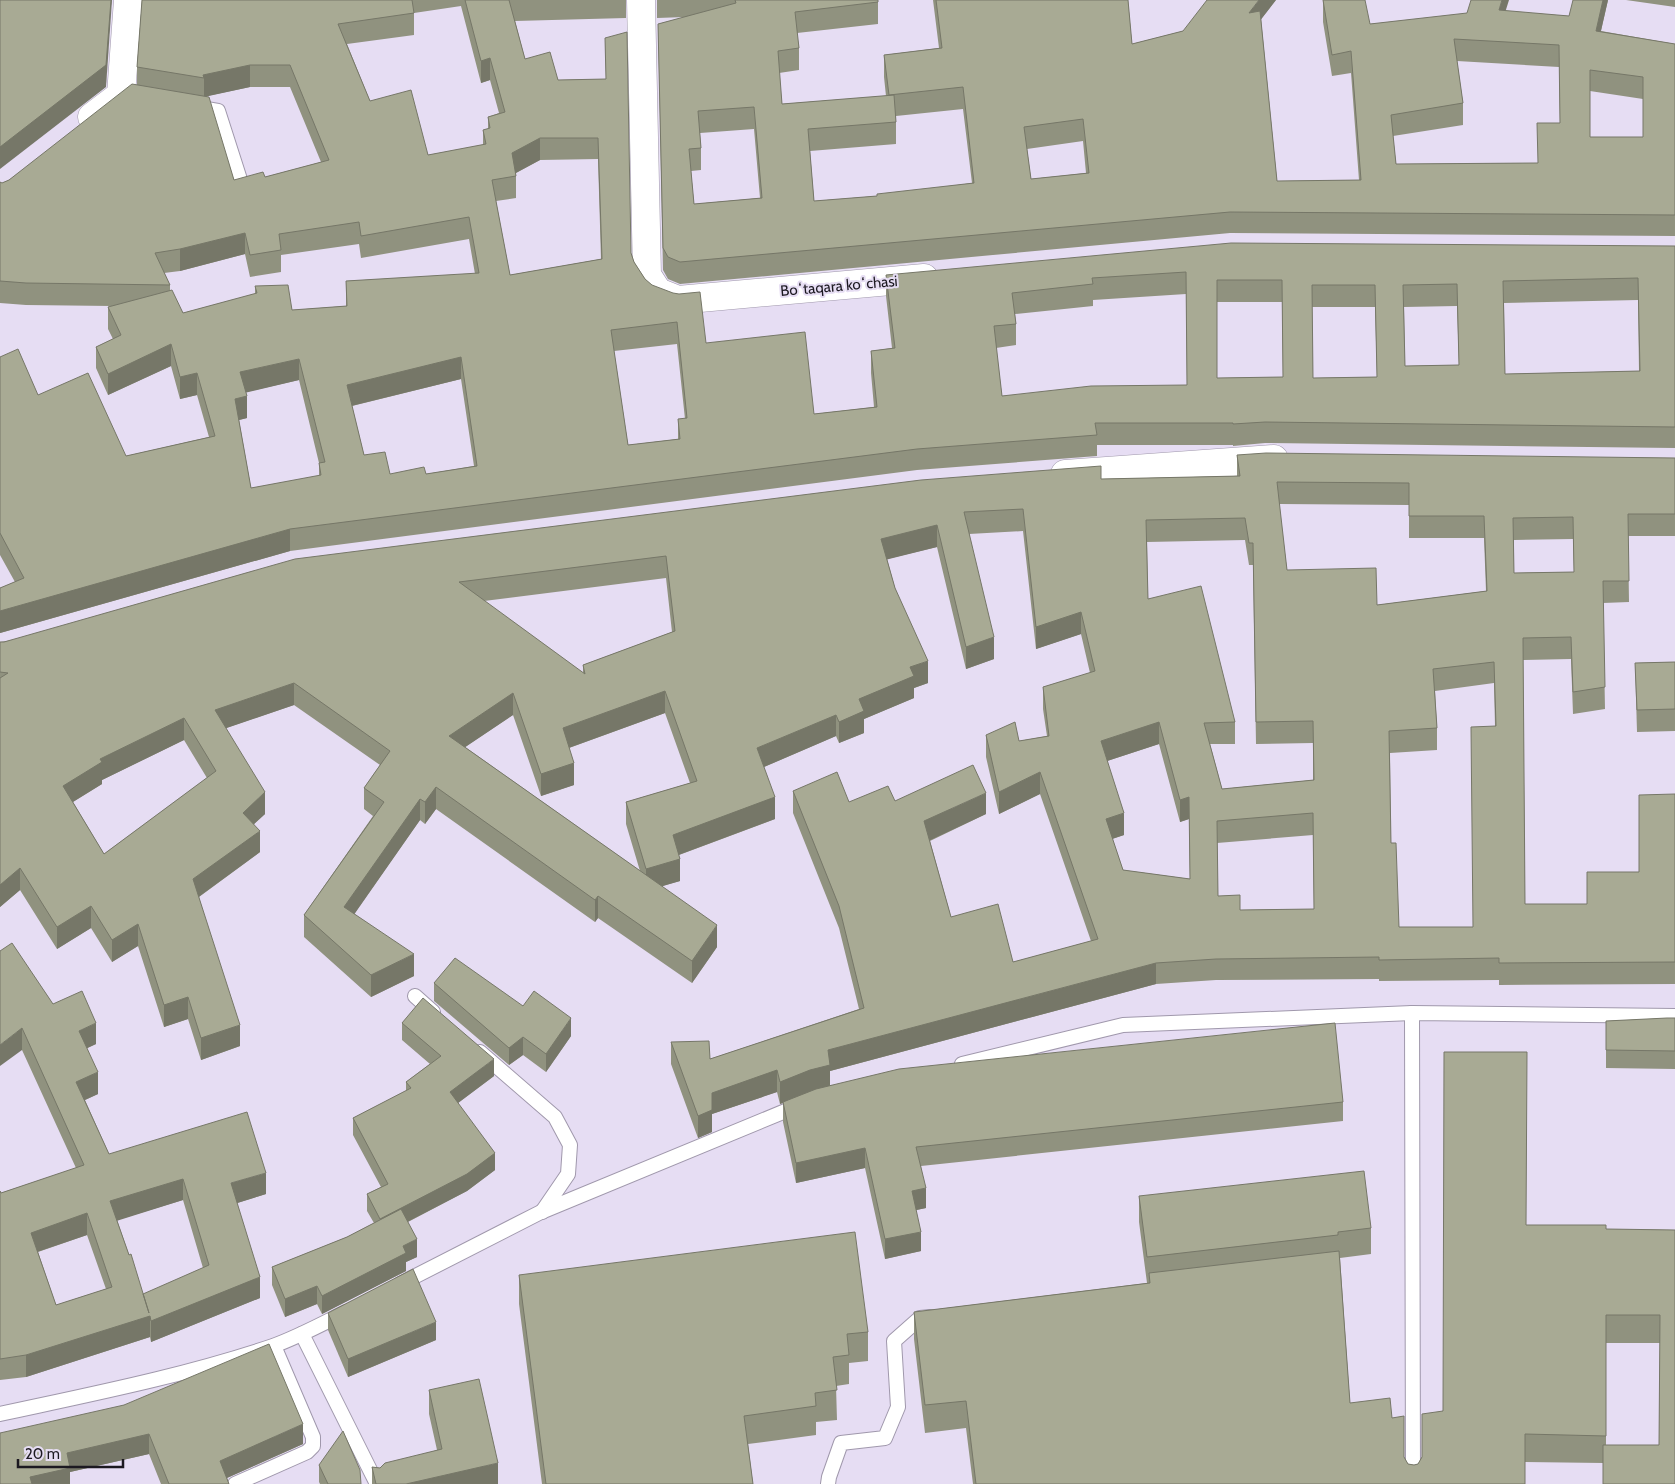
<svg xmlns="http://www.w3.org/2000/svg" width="1675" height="1484" font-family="Cabin,sans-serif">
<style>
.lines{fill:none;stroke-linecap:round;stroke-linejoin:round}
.service-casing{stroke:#a098ac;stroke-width:16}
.minor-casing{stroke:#a098ac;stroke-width:29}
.service{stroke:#fff;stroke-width:14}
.minor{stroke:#fff;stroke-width:28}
.wall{fill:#90927f;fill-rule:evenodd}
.shaded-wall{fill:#767768}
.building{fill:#a8aa94;stroke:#767768;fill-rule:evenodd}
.labels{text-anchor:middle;stroke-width:4;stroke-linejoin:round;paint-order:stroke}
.street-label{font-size:15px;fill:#1c1921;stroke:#e6ddf3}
</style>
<rect width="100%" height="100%" fill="#e6ddf3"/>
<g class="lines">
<!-- service casing -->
<g class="service-casing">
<g id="service">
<path d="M195 107 218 111 243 189"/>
<path d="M415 996 433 1012"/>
<path d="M1412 1013 1413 1484"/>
<path d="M480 1052 555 1117 570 1145 568 1174 542 1212"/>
<path d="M962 1064 1123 1025 1412 1013 1675 1016"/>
<path d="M400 1284 541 1212 800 1105"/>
<path d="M302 1334 377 1484"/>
<path d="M0 1414C92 1394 184 1376 273 1346 298 1337 322 1324 346 1312"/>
<path d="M235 1484 307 1452 313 1446V1437L274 1346"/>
<path d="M828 1484 829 1477 841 1443 885 1438 898 1407 894 1341 920 1318 930 1317"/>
</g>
</g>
<!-- minor casing -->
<g class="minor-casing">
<g id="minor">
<path d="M641 0 647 275 658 292 678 300 924 278"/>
<path d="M92 117 121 95 128 0"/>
<path d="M1065 474 1274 459"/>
</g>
</g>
<!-- service -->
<use href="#service" class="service"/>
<!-- minor -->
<use href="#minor" class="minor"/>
</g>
<!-- wall -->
<g class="wall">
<path d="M142 0H626V18L515 21 525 59 558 80 606 79 605 38 631 253 634 262 645 279 706 343 814 414 874 407 871 373V351L892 348 886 296V275L1675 246V448L1265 443 1233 446V445H1097V456L917 470 290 551 0 633V588L15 582 0 555V357L38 395 126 456 209 437 197 395 180 399 171 366 108 395 96 368V347L113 339 108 329V307L112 306 26 305 0 303V182L2 183 9 180 137 85V67ZM461 6 481 83 490 80 499 113 488 117V129L483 130V145L428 155 370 101 347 44 414 35V13ZM250 87H290L321 162 265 177 234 180 207 96ZM598 159 601 259 510 275 496 201 516 198V173L540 160ZM469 239 475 274 346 281V306L292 310 255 286V294L183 313 170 291V285L164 273 180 271 245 254 250 277 281 272V255L359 244 361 258ZM1186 294 1187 385 1002 396 996 348 1016 345V324L1015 314 1093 306V300ZM1638 300 1639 371 1505 374 1504 303ZM1217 302H1282L1283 377 1217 378ZM1457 306 1459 365 1405 366 1404 307ZM1312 307H1375L1377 377 1313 378ZM677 344 685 419H678V439L628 445 614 351ZM461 379 474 466 426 474H390L364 455 352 406ZM299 380 319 463V476L251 488 239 420 247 418 246 392Z"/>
<path d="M657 0H878V24L797 33 799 48V70L779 73 782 104 886 96 884 77V55L939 48 933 0H1128L1132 44 1183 31 1276 0 1261 19 1277 181 1359 180 1351 73 1332 76 1323 22V0L1370 24 1506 11 1569 16 1608 0 1601 31 1675 44V236L1230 233 680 284 668 279 663 270 658 24 685 17 657 18ZM1457 61 1559 67 1560 123 1538 163 1396 164 1393 136 1463 125V103ZM1590 91 1643 99V137H1590ZM963 109 972 183 877 196 814 201 810 151 896 144V116ZM754 129 760 198 694 204 691 171 701 170V148L700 133ZM1083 141 1086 173 1031 179 1027 149Z"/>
<path d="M1626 0H1675V7Z"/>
<path d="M1237 455 1675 458V536H1628L1629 602 1603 603 1605 709 1573 714 1571 659 1523 660 1525 904H1587L1639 872 1675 794V984L1499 985V980L1379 981V979L1216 980 1156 984 830 1071V1085L1343 1102V1121L921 1166 926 1208 916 1210 921 1251 885 1259 865 1168 796 1183 783 1122V1103L780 1104 777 1092 712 1114V1132L698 1138 671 1064V1042L710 1059 859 1009 839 928 793 813V791L849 802 895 801 986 814 930 841 951 917 1013 962 1091 941 1040 794 999 814 986 757V735L1019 741 1047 736 1043 709V687L1090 673 1081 634 1036 649 1023 531 969 534 994 659 966 669 937 547 887 559 895 588 928 683 914 688V698L864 719V733L839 743 836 736 764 767 775 819 679 855 680 881 662 886 717 947 692 983 598 918 595 922 436 809 425 824 420 820 354 914 414 976 371 997 304 937V915L373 816 364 809V788L380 765 294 705 226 728 265 814 254 824 260 852 199 897 240 1046 201 1060 188 1019 164 1027 138 946 112 962 91 928 57 949 20 890 0 907V642L1101 479 1237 476ZM1279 504 1409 505V538H1484L1486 591 1377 605 1287 570ZM1573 539 1574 572 1514 573V540ZM1245 540 1249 565H1253L1256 744 1313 743V780L1222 789 1210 744H1235V722L1148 599 1147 542ZM666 578 672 632 583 665V673L484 601ZM1494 683 1495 726 1473 927H1399L1391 843 1390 753 1437 750V728L1435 691ZM665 713 690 783 626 802V824L640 871 465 747 513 715 541 796 574 785 569 748ZM184 740 207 778 104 854 73 802 102 784V780ZM1159 744 1180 822 1189 819 1190 879 1123 870 1112 839 1124 835 1107 761ZM1313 835 1314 909 1240 910 1218 896 1217 843Z"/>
<path d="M1675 662V731L1637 732 1635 663Z"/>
<path d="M0 951 53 1004 96 1044 87 1048 98 1094 85 1100 109 1154 266 1194 237 1203 260 1298 151 1342 150 1337 26 1377 0 1380V1191L1 1193 76 1168 22 1050ZM183 1200 203 1268 143 1295 117 1220ZM87 1235 106 1289 56 1305 38 1252Z"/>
<path d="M434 983 523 1006 571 1036 546 1072 523 1055 509 1065 434 1001Z"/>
<path d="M1675 1018V1069L1606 1068V1021Z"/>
<path d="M402 1023 494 1076 458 1103 495 1170 467 1191 408 1222 417 1257 406 1262V1271L322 1314 317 1304 285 1317 272 1285V1267L347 1237 374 1223 367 1211V1194L381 1187 353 1135V1118L406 1091V1082L430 1064 402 1040Z"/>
<path d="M1139 1196 1371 1228V1254L1340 1258 1350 1403 1392 1418 1404 1457 1408 1464 1414 1465 1418 1464 1422 1457 1526 1225 1606 1229 1675 1230V1484L1603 1463 1525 1462V1484H973L966 1428 925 1433 914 1339V1312L1147 1283 1139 1222ZM1606 1343H1660L1659 1445H1606Z"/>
<path d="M519 1275 868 1332V1361L849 1363V1384L836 1386 837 1420 816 1422V1435L748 1444 753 1484H542L519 1304Z"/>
<path d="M328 1313 436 1340 348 1377 328 1330Z"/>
<path d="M429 1390 498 1484H372V1467L380 1468 437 1450 429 1414Z"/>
<path d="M124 1405 303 1444 227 1478 229 1484H161L149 1454 70 1472V1484H0Z"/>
<path d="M319 1465 361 1484H320L319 1482Z"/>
</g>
<!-- shaded-wall -->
<g class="shaded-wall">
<path d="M111 0H112L106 87 0 169V147Z"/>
<path d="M1259 0H1276L1249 35V13Z"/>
<path d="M1502 0H1509L1499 32V10Z"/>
<path d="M1603 0H1608L1596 52V31Z"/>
<path d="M490 58V80L481 83V61Z"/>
<path d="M250 65V87L204 97V78L203 75Z"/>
<path d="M540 138V160L512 175V153Z"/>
<path d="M245 233V254L180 271V249Z"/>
<path d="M171 344V366L108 395V374Z"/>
<path d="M461 357V379L347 407V385Z"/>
<path d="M299 359V380L240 394V372Z"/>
<path d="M197 373V395L180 399V377Z"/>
<path d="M247 396V418L235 421V399Z"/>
<path d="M937 525V547L881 561V539Z"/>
<path d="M290 529V551L0 633V611Z"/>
<path d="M1081 612V634L1036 649V627Z"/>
<path d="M994 637V659L966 669V647Z"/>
<path d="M928 661V683L914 688V698L864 719V733L839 743V722L859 699 910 667Z"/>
<path d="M294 683V705L215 732V710Z"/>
<path d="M665 691V713L563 750V728Z"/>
<path d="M513 693V715L449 758V736Z"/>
<path d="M836 715V736L757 770V748Z"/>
<path d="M184 718V740L102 780V784L63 808V786L100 759Z"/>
<path d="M1159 722V744L1101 763V741Z"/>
<path d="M574 763V785L541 796V774Z"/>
<path d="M1040 772V794L999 814V792Z"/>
<path d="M436 787V809L425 824V802Z"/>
<path d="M265 792V814L243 834V813Z"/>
<path d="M986 793V814L924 843V821Z"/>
<path d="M775 797V819L673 857V835Z"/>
<path d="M1189 797V819L1180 822V800Z"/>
<path d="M420 799V820L344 929V907Z"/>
<path d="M1124 813V835L1106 841V819Z"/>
<path d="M260 831V852L193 901V879Z"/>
<path d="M680 859V881L646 891V869Z"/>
<path d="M20 868V890L0 907V885Z"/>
<path d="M598 896V918L595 922V900Z"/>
<path d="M91 906V928L57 949V927Z"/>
<path d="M138 924V946L112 962V940Z"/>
<path d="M717 925V947L692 983V961Z"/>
<path d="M414 954V976L371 997V975Z"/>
<path d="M1156 963V984L830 1071V1087L810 1092 780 1104V1082L828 1050Z"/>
<path d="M188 997V1019L164 1027V1005Z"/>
<path d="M571 1018V1036L546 1072V1054Z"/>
<path d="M96 1023V1044L79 1052V1031Z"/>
<path d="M240 1025V1046L201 1060V1038Z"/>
<path d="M22 1028V1050L0 1066V1045Z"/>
<path d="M523 1037V1055L509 1065V1048Z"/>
<path d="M494 1059V1076L450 1109V1092Z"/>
<path d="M777 1070V1092L712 1114V1132L698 1138V1116L712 1093Z"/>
<path d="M98 1072V1094L76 1104V1082Z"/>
<path d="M865 1148V1168L796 1183V1163Z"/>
<path d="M495 1153V1170L467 1191 380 1236V1219Z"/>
<path d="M266 1173V1194L231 1205V1183Z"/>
<path d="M183 1179V1200L110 1223V1201Z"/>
<path d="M926 1188V1208L912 1211V1191Z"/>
<path d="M87 1213V1235L31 1254V1233Z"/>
<path d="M921 1232V1251L885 1259V1239Z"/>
<path d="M417 1239V1257L406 1262V1271L322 1314V1296L403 1246Z"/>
<path d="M260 1277V1298L151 1342V1321Z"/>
<path d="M317 1286V1304L285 1317V1299Z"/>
<path d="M150 1316V1337L26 1377V1355Z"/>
<path d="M436 1322V1340L348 1377V1359Z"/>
<path d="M303 1424V1444L220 1481V1461Z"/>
<path d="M149 1434V1454L70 1472V1484H30V1477L67 1453Z"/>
<path d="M498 1463V1484H406Z"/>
</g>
<!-- building -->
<g class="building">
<path d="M0 0H111L106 65 0 147Z"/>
<path d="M142 0H412L414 13 338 24 370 101 411 90 428 155 486 144 483 130 490 128 488 117 505 112 490 58 481 61 465 0H509L525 59 550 52 558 80 606 79 605 38 627 32 631 253 634 262 645 279 652 285 673 293 679 294 700 292 706 343 805 332 814 414 877 407 871 351 895 348 886 275 1231 243 1675 246V427L1265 422 1233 424V423H1095L1097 435 917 449 290 529 0 611V588L24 578 0 533V357L18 349 38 395 88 373 126 456 215 436 197 373 180 377 171 344 108 374 96 347 121 335 108 307 172 290 183 313 257 293 255 286 288 285 292 310 347 306 346 281 479 273 469 217 361 236 359 222 279 234 281 250 250 255 245 233 180 249 155 253 170 285 26 283 0 281V182L2 183 9 180 132 84 209 97 234 180 263 172 265 177 329 160 290 65H250L203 75 204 78 137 67ZM540 138H598L602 259 510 275 492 180 516 176 512 153ZM1186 272 1187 385 1091 386 1002 396 994 326 1016 324 1012 293 1093 284 1092 278ZM1638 278 1640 371 1505 374 1503 281ZM1217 280H1282L1283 377 1217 378ZM1457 284 1459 365 1405 366 1403 285ZM1312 285H1375L1377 377 1313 378ZM677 322 687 418 678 419 680 439 628 445 611 330ZM461 357 477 466 426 474 424 467 390 474 385 452 364 455 347 385ZM299 359 325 462 319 463 321 475 251 488 235 399 247 396 240 372Z"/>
<path d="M735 0H878V2L795 12 799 48 778 51 782 104 894 95 896 122 808 129 814 201 877 196V194L974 183 963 87 889 95 884 55 942 48 936 0H1128L1132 44 1183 31 1207 0H1259L1249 13 1260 11 1277 181 1361 180 1351 51 1332 55 1323 0H1365L1370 24 1467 13 1471 0H1502L1499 10 1569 16 1573 0H1603L1596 31 1675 44V215L1230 212 680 262 668 257 663 248 658 24 736 3ZM1454 39 1559 45 1560 123H1537L1538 163 1396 164 1391 115 1463 103ZM1590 70 1643 77V137H1590ZM754 107 762 198 694 204 689 149 701 148 698 111ZM1083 119 1089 173 1031 179 1024 127Z"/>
<path d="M1266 453 1675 458V514H1628L1629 581H1603L1605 687 1573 692 1571 637 1523 638 1525 904H1587V872H1639V795L1675 794V962L1499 963V958L1379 960V957L1216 959 1156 963 828 1050 830 1065 810 1070 780 1082 777 1070 712 1093V1110L698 1116 671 1042 709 1041 710 1059 864 1008 839 906 793 791 837 772 849 802 888 786 895 801 973 765 986 793 924 821 951 917 998 904 1013 962 1098 939 1040 772 999 792 986 735 1015 722 1019 741 1049 736 1043 687 1095 671 1081 612 1036 627 1023 509 964 512 994 637 966 647 937 525 881 539 895 588 928 661 910 667 914 676 859 699 864 711 839 722 836 715 757 748 775 797 673 835 680 859 646 869 626 802 697 781 665 691 563 728 574 763 541 774 513 693 449 736 717 925 692 961 598 896 595 900 436 787 425 802 420 799 344 907 414 954 371 975 304 915 384 802 364 788 390 751 294 683 215 710 265 792 243 813 260 831 193 879 240 1025 201 1038 188 997 164 1005 138 924 112 940 91 906 57 927 20 868 0 885V678L8 673 0 672V642H4L295 559 921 480 1101 466V479L1240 476 1237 455ZM1277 482 1409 483V516H1484L1487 591 1377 605 1376 568 1287 570ZM1573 517 1574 572 1514 573 1513 518ZM1245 518 1249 543H1253L1256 722 1313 721 1314 780 1222 789 1204 723 1235 722 1201 586 1148 599 1146 520ZM666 556 675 631 583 665 585 674 459 582ZM1494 662 1496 726 1471 727 1473 927H1399L1396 843H1391L1389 731 1437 728 1433 669ZM184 718 216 771 104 854 63 786 102 762 100 759ZM1159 722 1180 800 1189 797 1190 879 1123 870 1106 819 1124 813 1101 741ZM1313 813 1314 909 1240 910V895L1218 896 1217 821Z"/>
<path d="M1675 662V709L1637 710 1635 663Z"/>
<path d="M12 943 53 1004 82 991 96 1023 79 1031 98 1072 76 1082 109 1154 247 1112 266 1173 231 1183 260 1277 151 1321 150 1316 26 1355 0 1359V1191L1 1193 84 1165 22 1028 0 1045V951ZM183 1179 209 1265 143 1294 149 1313 131 1254 129 1255 110 1201ZM87 1213 112 1287 56 1305 31 1233Z"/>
<path d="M455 958 523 1006 534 991 571 1018 546 1054 523 1037 509 1048 434 983Z"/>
<path d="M423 998 494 1059 450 1092 495 1153 467 1174 380 1219 367 1194 388 1184 353 1118 411 1088 406 1082 441 1056 402 1023Z"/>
<path d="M1667 1018H1675V1051L1606 1050V1021Z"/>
<path d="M1335 1023 1343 1102 916 1147 926 1188 912 1191 921 1232 885 1239 865 1148 796 1163 783 1102 816 1089 899 1069Z"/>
<path d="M1444 1052H1527L1526 1225H1606V1229L1675 1230V1484H1603V1445H1659L1660 1315H1606V1436L1525 1434V1484H976L966 1401 925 1405 914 1312 1150 1283 1149 1273 1339 1251 1350 1403 1390 1398 1392 1418 1404 1416V1457L1408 1464 1414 1465 1418 1464 1422 1457V1414L1443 1411Z"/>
<path d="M1364 1171 1371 1228 1338 1232V1235L1147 1257 1139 1196Z"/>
<path d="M401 1209 417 1239 403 1246 406 1253 322 1296 317 1286 285 1299 272 1267 347 1237Z"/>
<path d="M855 1232 868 1332 847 1334 849 1355 833 1357 837 1390 815 1393 816 1406 744 1416 753 1484H546L519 1275Z"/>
<path d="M413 1269 436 1322 348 1359 328 1313Z"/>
<path d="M269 1344 303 1424 220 1461 229 1484H169L149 1434 67 1453 70 1468 30 1477 32 1484H0V1433L124 1405Z"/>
<path d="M479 1379 498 1463 406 1484H376L372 1467 380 1468 385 1463 442 1449 429 1390Z"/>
<path d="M343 1431 360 1470 361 1484H328L319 1465Z"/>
</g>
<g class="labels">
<!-- street labels -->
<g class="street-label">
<text transform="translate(839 286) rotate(-5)" y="5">Boʻtaqara koʻchasi</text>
</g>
</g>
<!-- scale -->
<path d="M18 1459v8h105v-8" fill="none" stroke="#1c1921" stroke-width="2.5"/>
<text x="25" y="1459" font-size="15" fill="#1c1921" stroke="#e6ddf3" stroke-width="4" paint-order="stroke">20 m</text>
</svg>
